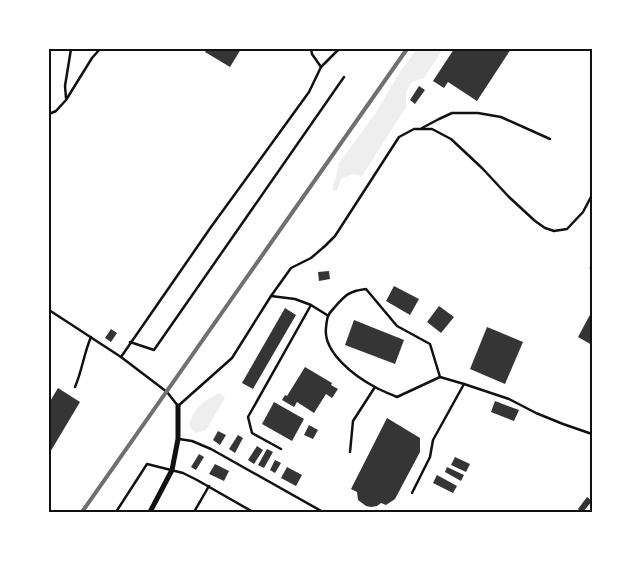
<svg xmlns="http://www.w3.org/2000/svg" width="641" height="561" font-family="Lato,sans-serif">
<style>
.green{fill:#eee}
.building{fill:#353535}
.lines{fill:none;stroke-linecap:round;stroke-linejoin:round}
.service{stroke:#111;stroke-width:2.5}
.minor{stroke:#111;stroke-width:5}
.rail{stroke:#707070;stroke-width:4}
.neatline{fill:none;stroke:#111;stroke-width:2}
</style>
<rect width="100%" height="100%" fill="#fff"/>
<!-- green -->
<g class="green">
<path d="M417 49H443L424 78 412 82 406 92V107L362 176 352 174 341 179 337 191 332 189 336 177 339 163 375 114 400 72Z"/>
<path d="M219 393 225 398 206 430 195 433 192 430 189 424C196 405 203 402 219 393Z"/>
</g>
<!-- building -->
<g class="building">
<path d="M207 49H241L230 67 205 52Z"/>
<path d="M454 49H511L477 101 448 82 444 88 433 81Z"/>
<path d="M419 86 425 90 415 104 410 100Z"/>
<path d="M329 271 330 279 319 281 318 272Z"/>
<path d="M394 286 419 299 410 315 386 301Z"/>
<path d="M439 306 454 317 441 333 427 322Z"/>
<path d="M285 308 296 315 253 389 242 383Z"/>
<path d="M592 311V345L578 337Z"/>
<path d="M354 320 404 340 395 364 345 345Z"/>
<path d="M487 327 523 342 505 384 470 369Z"/>
<path d="M111 329 117 333 111 342 105 338Z"/>
<path d="M305 367 332 383 331 385 338 389 332 398 326 394 314 413 297 402 294 407 282 400 285 395 287 396Z"/>
<path d="M58 388 80 402 49 454V403Z"/>
<path d="M495 401 519 410 514 421 491 412Z"/>
<path d="M274 402 304 419 292 441 262 424Z"/>
<path d="M387 418 420 438V452L395 499 386 505 381 503 377 506 371 507 366 506 358 500 357 492 351 489Z"/>
<path d="M309 425 318 430 313 439 304 435Z"/>
<path d="M218 431 226 435 220 445 213 440Z"/>
<path d="M238 435 243 438 235 453 229 449Z"/>
<path d="M257 446 263 450 254 464 248 460Z"/>
<path d="M267 449 273 452 264 468 258 465Z"/>
<path d="M199 454 204 457 196 470 191 467Z"/>
<path d="M455 457 470 464 466 472 451 465Z"/>
<path d="M275 460 281 463 275 473 270 470Z"/>
<path d="M215 464 229 471 224 481 209 474Z"/>
<path d="M287 467 302 475 296 486 281 478Z"/>
<path d="M447 467 464 475 461 481 445 472Z"/>
<path d="M437 475 457 486 453 493 433 483Z"/>
<path d="M587 497 592 501 583 512H581L578 509Z"/>
</g>
<g class="lines">
<!-- service -->
<g class="service">
<path d="M311 49 312 54 321 67"/>
<path d="M66 98 65 86 71 49"/>
<path d="M49 114 56 111 66 100 92 58 100 49"/>
<path d="M422 128 439 119 452 113H478L501 117 550 139"/>
<path d="M592 256 591 268 592 275"/>
<path d="M271 296 295 299 311 305 327 315"/>
<path d="M49 310 121 357 167 392 178 406 232 358 271 296 291 268 311 258 325 246 335 236 399 137 414 129H432L451 139 482 168 509 197 535 221 545 228 554 231 567 229 583 212 592 195"/>
<path d="M130 342 154 350 344 77"/>
<path d="M121 357 211 227 309 92 321 67 339 49"/>
<path d="M440 377 430 344 397 326 366 289C349 291 345 295 334 308 327 315 327 318 326 328 323 353 356 377 375 387 382 391 390 394 397 397L440 377 464 384 509 399 536 413 563 424 592 434"/>
<path d="M75 387C82 371 84 353 91 337"/>
<path d="M179 439 192 441 211 449 323 512"/>
<path d="M281 449 252 433 248 417 311 305"/>
<path d="M350 452 353 421 375 387"/>
<path d="M412 493 430 457 433 440 464 384"/>
<path d="M116 512 147 464 183 473 197 480 253 512"/>
<path d="M194 512 209 486"/>
</g>
<!-- minor -->
<path class="minor" d="M150 512 172 470 178 439V406"/>
<!-- rail -->
<path class="rail" d="M82 512 407 49"/>
</g>
<!-- border -->
<rect width="641" height="561" fill="none" stroke="#ffffff" stroke-width="100"/>
<rect x="50" y="50" width="541" height="461" class="neatline"/>
</svg>
